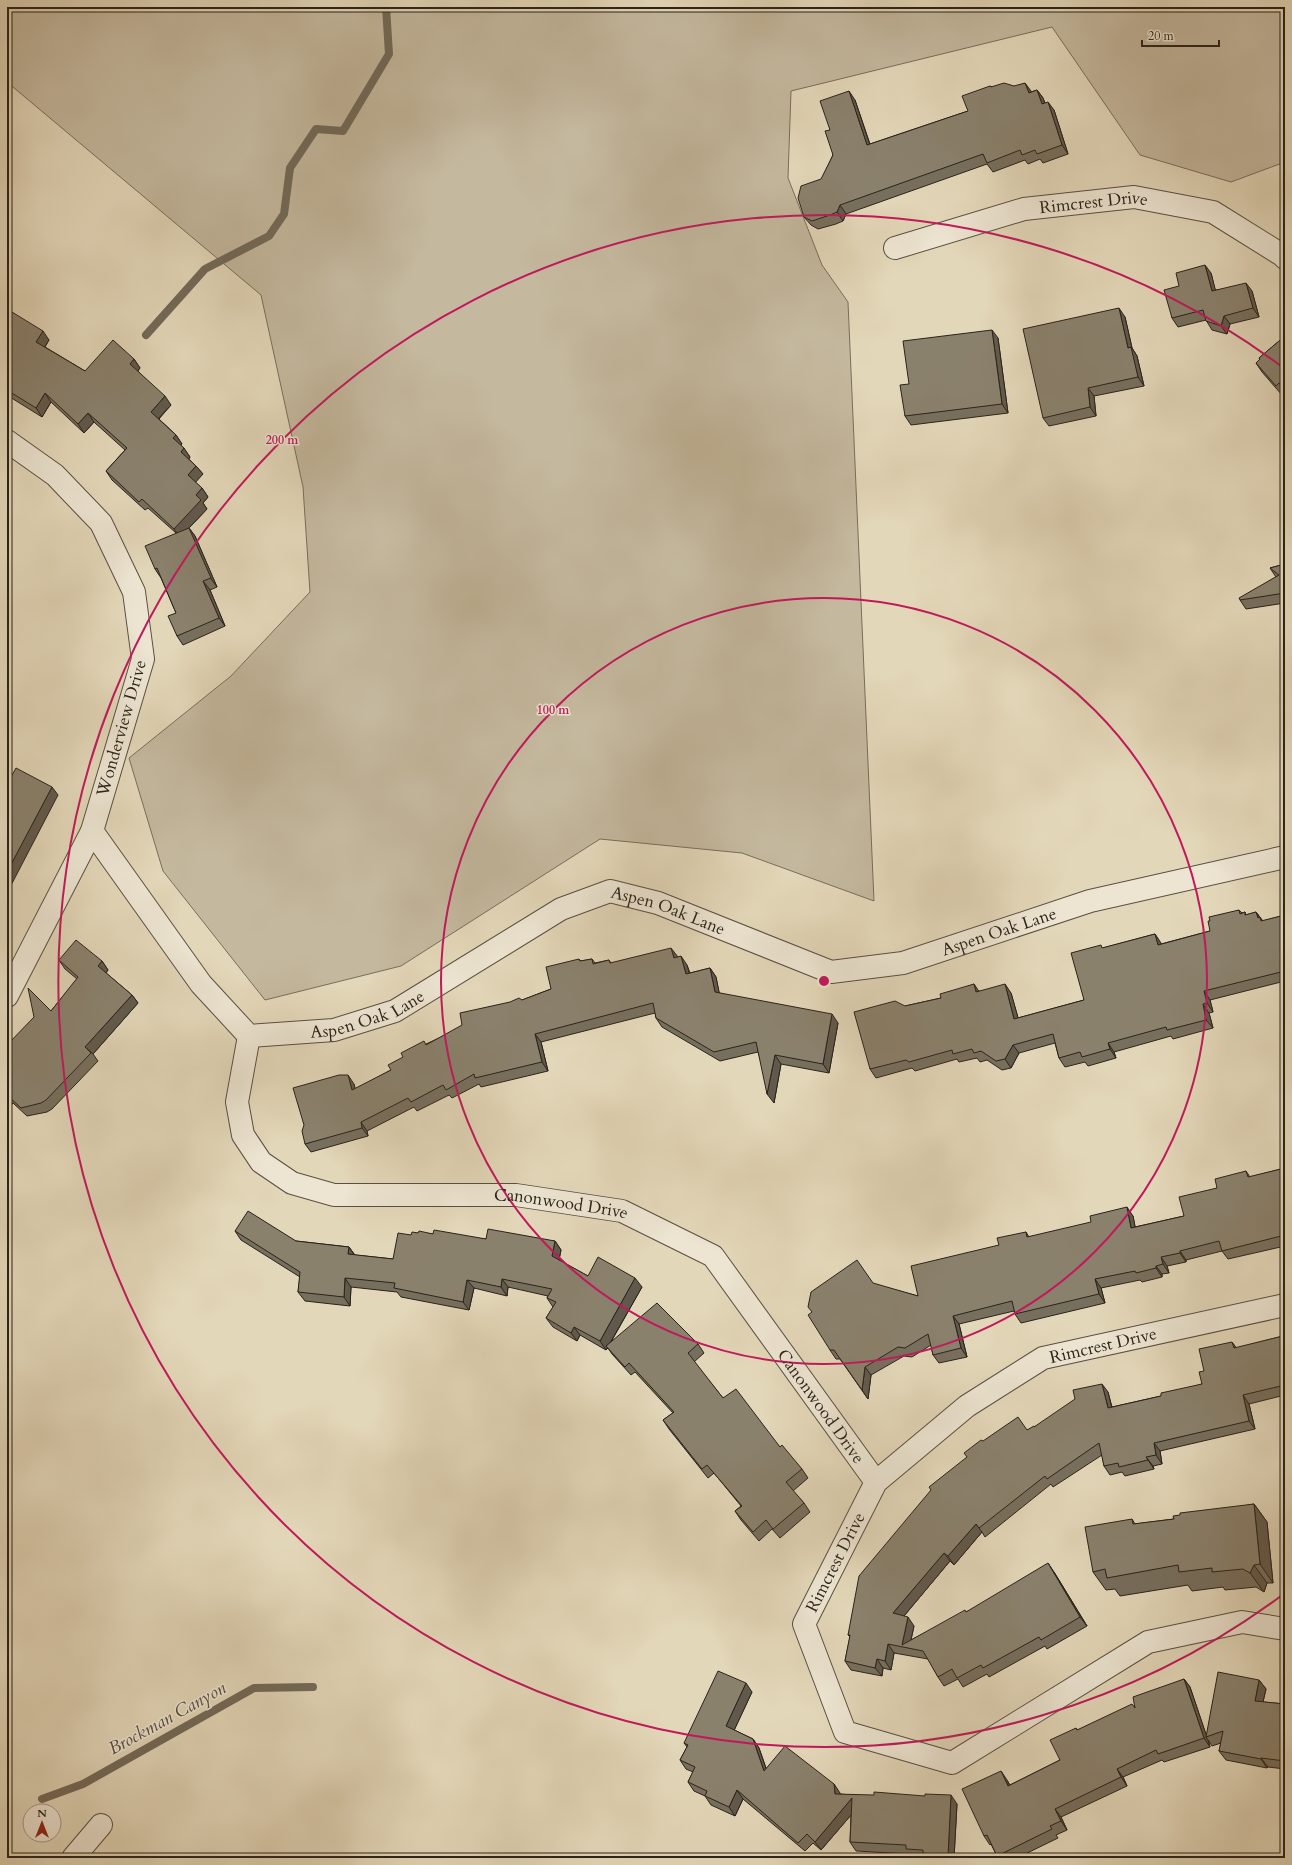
<svg xmlns="http://www.w3.org/2000/svg" width="1292" height="1865" font-family="Cardo,serif">
<style>
.green{fill:#c4b89e;stroke:#776e5c}
.lines{fill:none;stroke-linecap:round;stroke-linejoin:round}
.stream{stroke:#736a59;stroke-width:8}
.minor-casing{stroke:#585042;stroke-width:24}
.minor{stroke:#ede5d2;stroke-width:22}
.wall{fill:#776f5e;stroke:#2a231a}
.shaded-wall{fill:#615a4c;stroke:#2a231a}
.building{fill:#8a816d;stroke:#2a231a}
.ring{fill:none;stroke:#c2185b;stroke-width:2}
.labels{text-anchor:middle;stroke-width:3;stroke-linejoin:round;paint-order:stroke}
.street-label{font-size:17px;fill:#2a231a;stroke:#ede5d2}
.water-label{font-size:18px;font-style:italic;fill:#554d3f;stroke:#ede5d2}
.centre{fill:#c2185b;stroke:#ede5d2;stroke-width:2}
.ring-label{font-size:12px;text-anchor:middle;font-weight:bold;fill:#c2185b;stroke:#ede5d2;stroke-width:3;stroke-linejoin:round;paint-order:stroke}
</style>
<rect width="100%" height="100%" fill="#e3d7b9"/>
<filter id="stains"><feTurbulence type="fractalNoise" baseFrequency=".005" numOctaves="4"/><feColorMatrix values="0 0 0 0 .2 0 0 0 0 .09 0 0 0 0 .02 0 0 0 .5 -.17"/></filter>
<radialGradient id="worn" r=".72"><stop offset=".6" stop-color="#630" stop-opacity="0"/><stop offset="1" stop-color="#630" stop-opacity=".3"/></radialGradient>
<!-- green -->
<path class="green" d="M7 7H1285V162L1231 182 1140 155 1052 27 791 91 788 178 822 265 848 302 874 901 742 853 600 839 401 966 265 1000 163 871 129 758 231 676 310 592 303 487 261 295 7 82Z"/>
<g class="lines">
<!-- stream -->
<g class="stream">
<path d="M146 335 205 269 269 236 284 214 290 168 316 129 343 131 389 54 386 7"/>
<path d="M42 1799 83 1784 254 1688 313 1687"/>
</g>
<!-- minor casing -->
<g class="minor-casing">
<g id="minor">
<path id="s1" d="M895 248 1024 209 1134 197 1213 212 1282 255 1285 258"/>
<path d="M7 441 55 475 101 523 134 592 143 659 92 831 7 996"/>
<path id="s2" d="M92 831 201 984 249 1036 334 1030 395 1011 561 909 610 891 658 903 831 972 903 963 1090 901 1285 857"/>
<path id="s3" d="M249 1036 237 1102 243 1135 261 1162 292 1183 334 1195H516L622 1211 713 1256 876 1482"/>
<path d="M1285 1305 1043 1358 967 1406 876 1482 804 1624 845 1732 952 1763 1148 1642 1242 1622 1285 1629"/>
<path d="M73 1858 101 1825"/>
</g>
</g>
<!-- minor -->
<use href="#minor" class="minor"/>
</g>
<!-- wall -->
<g class="wall">
<path d="M990 86 992 87 1031 92 1037 90 1043 98 1045 103 1054 110 1068 154 1043 163 1040 159 1028 164 1025 160 993 172 987 164 846 214 843 221 836 224 818 229 811 225 804 217 833 155 830 130 855 100 870 144 968 111Z"/>
<path d="M1211 273 1215 290 1252 291 1259 317 1230 324 1227 334 1212 330 1206 320 1178 327 1172 318 1179 286Z"/>
<path d="M7 307 9 310 49 340 45 347 85 371 134 359 140 368 138 371 171 405 159 419 176 435 182 444 181 445 190 457 189 459 196 466 203 474 195 482 202 488 208 497 203 503 207 509 189 528 195 536 217 587 210 590 225 626 183 645 177 636 176 613 161 578 155 569 176 533 148 508 145 510 112 480 106 471 125 450 94 422 84 433 51 402 42 417 10 397 7 393Z"/>
<path d="M1125 317 1132 348 1137 356 1144 386 1094 396 1096 416 1049 426 1043 418Z"/>
<path d="M1285 336V392L1282 395 1262 372 1256 363 1260 360 1259 358Z"/>
<path d="M998 338 1008 413 911 425 905 416 909 384Z"/>
<path d="M1285 564V603L1246 609 1240 600 1276 577 1270 568Z"/>
<path d="M1239 910 1242 913 1245 912 1246 915 1256 912 1263 921 1285 915V981L1210 1000 1213 1012 1209 1013 1213 1028 1173 1039 1171 1036 1114 1052 1116 1058 1088 1066 1085 1062 1065 1067 1059 1058 1055 1043 1019 1053 1011 1068 1002 1070 987 1060 980 1062 977 1058 959 1062 957 1059 915 1071 912 1068 876 1078 870 1069 905 1006 941 998 974 984 978 991 1011 993 1018 1018 1084 1000 1103 948 1155 934 1161 944 1210 931Z"/>
<path d="M678 957 687 965 690 973 710 968 716 977 719 993 838 1023 829 1073 781 1064 774 1103 758 1052 720 1061 662 1027 656 1018 655 1013 541 1042 548 1071 481 1087 479 1084 452 1098 449 1095 417 1111 414 1107 367 1131 368 1136 311 1152 305 1144 354 1084 355 1089 391 1070 426 1044 522 1000 551 989 579 959 581 961 592 959 595 963 609 960 611 963Z"/>
<path d="M59 960 102 961 108 970 106 973 132 995 138 1003 93 1054 98 1061 52 1109 47 1112 27 1116 13 1103 7 1110V1045L51 1011 77 979 65 969Z"/>
<path d="M1285 1168V1246L1228 1259 1222 1251 1186 1260V1262L1167 1266 1169 1273 1162 1274V1277L1142 1282 1140 1280 1101 1288 1105 1303 1021 1323 1015 1314 1014 1311 959 1324 967 1357 939 1363 933 1355 931 1345 912 1357 904 1356 871 1375 868 1399 840 1359H836L830 1350 873 1284 918 1296 999 1245 1026 1232 1029 1237 1133 1216 1135 1227 1184 1216 1217 1188 1246 1171 1250 1177Z"/>
<path d="M235 1231 296 1241 349 1247 355 1255 393 1259 411 1235 418 1233 433 1234 486 1239 555 1241 561 1250 559 1260 588 1276 642 1287 611 1342 698 1344 704 1353 694 1362 723 1398 780 1447 802 1469 808 1478 793 1491 804 1503 810 1512 780 1538 772 1529 759 1541 741 1520 735 1511 741 1506 714 1473 708 1478 669 1429 663 1420 673 1413 635 1372 631 1375 612 1354 608 1348 606 1350 580 1335 577 1341 553 1327 546 1318 553 1307 547 1298 548 1296 508 1287 507 1296 474 1288 469 1310 401 1297 397 1292 351 1287 350 1306 305 1301 298 1292 300 1277 241 1240Z"/>
<path d="M1283 1336 1285 1339V1395L1249 1404 1255 1429 1160 1451 1162 1464 1153 1466 1154 1469 1125 1476 1122 1472 1110 1475 1104 1466 1102 1455 1053 1487 1051 1484 985 1537 982 1532 954 1565 950 1561 904 1616 914 1626 911 1640 966 1612 1054 1572 1087 1626 1047 1649 1045 1646 989 1677 987 1674 963 1687 958 1679 944 1686 938 1677 928 1659 894 1653 891 1670 883 1668 882 1676 851 1670 845 1661 850 1637 848 1635 967 1457 1034 1427 1108 1392 1112 1407 1161 1396 1202 1384 1204 1371 1237 1348Z"/>
<path d="M1254 1504 1267 1522 1273 1583H1267L1264 1592 1256 1587 1225 1590 1223 1587 1192 1591 1188 1585 1120 1596 1115 1589 1106 1590 1093 1572 1132 1519 1135 1524 1174 1519Z"/>
<path d="M1184 1679 1190 1687 1206 1735 1259 1680 1266 1689 1263 1702 1285 1704V1769L1268 1767 1267 1768 1226 1760 1219 1751 1221 1743 1212 1746 1208 1740 1210 1747 1164 1762 1162 1760 1123 1777 1127 1786 1061 1817 1067 1830 1056 1835 1058 1838 1017 1858H998L991 1844 990 1845 984 1836 1007 1780 1010 1785 1060 1760 1076 1728 1078 1730 1135 1707Z"/>
<path d="M752 1692 734 1730 753 1739 759 1748 766 1768 834 1784 840 1794 957 1804 954 1858H912L909 1854 856 1851 850 1842 851 1815 821 1850 813 1843 805 1851 743 1799 735 1816 711 1805 705 1796 694 1791 688 1782 693 1772 686 1769 680 1760 687 1747 684 1743Z"/>
</g>
<!-- shaded-wall -->
<g class="shaded-wall">
<path d="M1025 83 1031 91 1035 101 1029 93Z"/>
<path d="M1037 90 1043 98 1048 113 1042 104Z"/>
<path d="M849 91 855 100 873 154 867 145Z"/>
<path d="M1048 102 1054 110 1068 154 1062 145Z"/>
<path d="M840 205 846 214 843 221 837 212Z"/>
<path d="M1205 265 1211 273 1218 300 1212 291Z"/>
<path d="M1246 283 1252 291 1259 317 1253 308Z"/>
<path d="M1119 308 1125 317 1132 348 1137 356 1144 386 1138 377 1128 348Z"/>
<path d="M1224 316 1230 324 1227 334 1221 326Z"/>
<path d="M992 330 998 338 1008 413 1002 404Z"/>
<path d="M43 331 49 340 42 351 36 342Z"/>
<path d="M134 359 140 368 136 372 130 364Z"/>
<path d="M1088 388 1094 396 1096 416 1090 407Z"/>
<path d="M45 393 51 402 42 417 36 408Z"/>
<path d="M165 396 171 405 157 420 151 412Z"/>
<path d="M88 413 94 422 84 433 78 424Z"/>
<path d="M176 435 182 444 179 447 173 438Z"/>
<path d="M184 448 190 457 187 460 181 452Z"/>
<path d="M196 466 203 474 194 484 188 475Z"/>
<path d="M202 488 208 497 203 503 207 509 189 528 195 536 217 587 174 529 196 495Z"/>
<path d="M203 581 210 590 225 626 219 618Z"/>
<path d="M52 787 58 795 7 893V872Z"/>
<path d="M1256 912 1266 926 1258 918Z"/>
<path d="M1155 934 1161 943 1164 953 1158 945Z"/>
<path d="M671 948 678 957 680 967 674 958Z"/>
<path d="M681 956 687 965 692 983 686 974Z"/>
<path d="M102 961 108 970 104 975 98 966Z"/>
<path d="M710 968 716 977 721 1001 715 992Z"/>
<path d="M974 984 980 993 976 992Z"/>
<path d="M1005 984 1011 993 1021 1028 1014 1019Z"/>
<path d="M1204 991 1210 1000 1213 1012 1207 1003Z"/>
<path d="M132 995 138 1003 93 1054 85 1047Z"/>
<path d="M1203 1004 1209 1013 1213 1028 1206 1020Z"/>
<path d="M832 1014 838 1023 829 1073 823 1064Z"/>
<path d="M535 1034 541 1042 548 1071 542 1062Z"/>
<path d="M1108 1043 1114 1052 1116 1058 1110 1049Z"/>
<path d="M1013 1045 1019 1053 1011 1068 1005 1059Z"/>
<path d="M775 1055 781 1064 774 1103 767 1094Z"/>
<path d="M348 1075 354 1084 358 1099 352 1090Z"/>
<path d="M361 1122 367 1131 368 1136 362 1128Z"/>
<path d="M1127 1207 1133 1216 1137 1236 1131 1228Z"/>
<path d="M555 1241 561 1250 558 1264 552 1256Z"/>
<path d="M349 1247 355 1256 348 1254Z"/>
<path d="M1180 1251 1186 1260V1262L1180 1253Z"/>
<path d="M1161 1257 1167 1266 1169 1273 1163 1264Z"/>
<path d="M1156 1266 1162 1274V1277L1156 1268Z"/>
<path d="M345 1278 351 1287 350 1306 344 1297Z"/>
<path d="M635 1278 642 1287 606 1350 600 1341Z"/>
<path d="M502 1279 508 1287 507 1296 501 1287Z"/>
<path d="M1095 1279 1101 1288 1105 1303 1099 1294Z"/>
<path d="M467 1280 474 1288 469 1310 463 1302Z"/>
<path d="M953 1316 959 1324 967 1357 961 1348Z"/>
<path d="M574 1327 580 1335 577 1341 571 1333Z"/>
<path d="M1232 1342 1238 1350 1234 1348Z"/>
<path d="M865 1367 871 1375 868 1399 862 1390Z"/>
<path d="M1102 1384 1108 1392 1114 1417 1108 1408Z"/>
<path d="M1243 1395 1249 1404 1255 1429 1249 1421Z"/>
<path d="M1154 1443 1160 1451 1162 1464 1156 1455Z"/>
<path d="M1146 1457 1153 1466 1154 1469Z"/>
<path d="M1254 1504 1267 1522 1273 1583 1260 1564Z"/>
<path d="M976 1524 982 1532 954 1565 948 1556Z"/>
<path d="M944 1553 950 1561 899 1622 893 1613Z"/>
<path d="M1048 1563 1054 1572 1087 1626 1080 1617Z"/>
<path d="M1254 1565 1267 1583 1264 1592 1250 1573Z"/>
<path d="M908 1617 914 1626 909 1648 902 1645Z"/>
<path d="M888 1644 894 1653 891 1670 885 1661Z"/>
<path d="M877 1659 883 1668 882 1676 875 1668Z"/>
<path d="M1184 1679 1190 1687 1207 1737H1206L1208 1740 1210 1747 1204 1738Z"/>
<path d="M1259 1680 1266 1689 1261 1710 1255 1701Z"/>
<path d="M746 1683 752 1692 732 1735 726 1726Z"/>
<path d="M753 1739 759 1748 770 1780 764 1771Z"/>
<path d="M1261 1758 1268 1767 1267 1768 1261 1759Z"/>
<path d="M1117 1769 1123 1777 1127 1786 1121 1777Z"/>
<path d="M1001 1771 1007 1780 1014 1794 1008 1786Z"/>
<path d="M834 1784 840 1793 841 1802 835 1794Z"/>
<path d="M737 1790 743 1799 735 1816 729 1807Z"/>
<path d="M951 1795 957 1804 954 1858H949L948 1856Z"/>
<path d="M852 1798 858 1807 821 1850 815 1842Z"/>
<path d="M1055 1809 1061 1817 1067 1830 1061 1821Z"/>
<path d="M7 1817 10 1822 7 1831Z"/>
</g>
<!-- building -->
<g class="building">
<path d="M1004 83 1014 86 1025 83 1029 93 1037 90 1042 104 1048 102 1062 145 1037 154 1035 150 1022 155 1020 150 987 163 983 154 840 205 837 212 830 215 812 221 804 217 798 198 801 186 821 179 833 155 825 131 830 130 820 101 849 91 867 145 968 111 962 96 990 86 991 87Z"/>
<path d="M1205 265 1212 291 1246 283 1253 308 1224 316 1221 326 1206 321 1203 310 1172 318 1164 290 1179 286 1176 273Z"/>
<path d="M1119 308 1128 348 1131 347 1138 377 1088 388 1090 407 1043 418 1023 329Z"/>
<path d="M7 309 43 331 36 342 85 371 113 340 134 359 130 364 165 396 151 412 176 435 173 438 184 448 181 452 196 466 188 475 202 488 196 495 201 500 174 529 142 499 139 502 106 471 127 448 88 413 78 424 45 393 36 408 7 390V383L8 382H7Z"/>
<path d="M992 330 1002 404 905 416 900 385 909 384 903 341Z"/>
<path d="M1285 336V390L1279 383 1276 386 1256 363 1260 359 1259 358Z"/>
<path d="M189 528 211 578 203 581 219 618 177 636 168 616 176 613 157 568 155 569 145 546Z"/>
<path d="M1285 564V593L1240 600 1239 598 1279 575 1270 568Z"/>
<path d="M16 768 52 787 7 872V784Z"/>
<path d="M1239 910 1240 914 1245 912V915L1256 912 1258 918 1260 917 1261 921 1285 915V971L1204 991 1207 1003 1203 1004 1206 1020 1167 1030 1166 1027 1108 1043 1110 1049 1082 1057 1080 1052 1059 1058 1053 1034 1013 1045 1005 1059 996 1061 981 1051 974 1053 972 1049 953 1054 952 1050 909 1062 906 1060 870 1069 854 1012 895 1001 905 1006 941 998 940 994 974 984 976 992 1005 984 1014 1019 1084 1000 1071 953 1101 945 1102 948 1155 934 1158 945 1210 931 1208 921H1210L1209 917Z"/>
<path d="M76 940 102 961 98 966 132 995 85 1047 91 1053 46 1100 41 1103 21 1108 7 1095V1045L34 1017 28 988 51 1011 78 977 59 960Z"/>
<path d="M671 948 674 958 681 956 686 974 710 968 715 992 832 1014 823 1064 775 1055 767 1094 756 1042 714 1052 656 1018 653 1003 535 1034 542 1062 475 1078 474 1074 446 1090 443 1085 411 1102 408 1098 361 1122 362 1128 305 1144 302 1131 304 1125 293 1088 339 1075H348L352 1090 391 1070 388 1065 403 1057 401 1053 424 1041 426 1045 462 1025 460 1013 510 1002 519 998 522 1000 551 989 546 967 579 959 580 961 592 959 593 964 609 960 610 963Z"/>
<path d="M1285 1168V1235L1222 1251 1219 1241 1180 1251V1253L1161 1257 1163 1264 1156 1266V1268L1136 1273 1135 1271 1095 1279 1099 1294 1015 1314 1012 1301 953 1316 961 1348 933 1355 928 1334 905 1348 898 1347 865 1367 862 1390 834 1350H830L808 1315 812 1312 808 1307 811 1292 857 1260 873 1283 918 1296 911 1266 999 1245 997 1238 1026 1232 1027 1237 1091 1222 1090 1216 1127 1207 1131 1228 1184 1216 1179 1197 1217 1188 1215 1179 1246 1171 1248 1177Z"/>
<path d="M248 1211 296 1241 349 1247 348 1254 393 1259 398 1233 411 1235 412 1232 418 1233 419 1231 433 1234 434 1230 486 1239 488 1229 555 1241 552 1256 588 1276 598 1257 635 1278 600 1341 574 1327 571 1333 546 1318 556 1302 547 1298 552 1289 502 1279 501 1287 467 1280 463 1302 394 1288 395 1283 345 1278 344 1297 298 1292 300 1272 235 1231Z"/>
<path d="M657 1303 698 1344 688 1353 723 1398 736 1389 780 1447 782 1445 802 1469 786 1482 804 1503 773 1529 766 1520 753 1532 735 1511 742 1506 707 1465 702 1469 663 1420 674 1412 629 1363 625 1367 606 1346Z"/>
<path d="M1283 1336 1284 1339H1285V1385L1243 1395 1249 1421 1154 1443 1156 1455 1146 1457 1148 1460 1119 1467 1118 1463 1104 1466 1099 1443 1047 1479 1045 1476 979 1528 976 1524 948 1556 944 1553 893 1613 908 1617 902 1645 965 1610 966 1612 1048 1563 1080 1617 1041 1640 1039 1637 983 1668 981 1665 957 1678 952 1669 938 1677 923 1651 888 1644 885 1661 877 1659 875 1668 845 1661 850 1635H848L859 1576 931 1490 929 1487 967 1457 964 1453 981 1440 983 1441 1018 1417 1027 1430 1034 1426V1427L1075 1399 1073 1390 1102 1384 1108 1408 1161 1396V1393L1202 1384 1199 1372 1204 1371 1199 1349 1232 1342 1234 1348Z"/>
<path d="M1254 1504 1260 1564 1254 1565 1250 1573 1243 1569 1212 1572V1568L1179 1572 1178 1565 1107 1578 1105 1569 1093 1572 1085 1527 1132 1519 1133 1524 1174 1519 1173 1516 1180 1515V1513Z"/>
<path d="M718 1671 746 1683 726 1726 753 1739 764 1771 785 1746 834 1784 835 1794 874 1795V1792L925 1796V1794L951 1795 948 1856 923 1854V1850L906 1849V1845L850 1842 852 1798 815 1842 807 1834 798 1843 737 1790 729 1807 705 1796 707 1791 688 1782 695 1767 680 1760 688 1745 684 1743Z"/>
<path d="M1218 1672 1259 1680 1255 1701 1285 1704V1761L1261 1758V1759L1219 1751 1223 1731 1206 1737Z"/>
<path d="M1184 1679 1204 1738 1158 1754 1156 1750 1117 1769 1121 1777 1055 1809 1061 1821 1050 1826 1052 1829 997 1856 987 1835 984 1836 962 1789 1001 1771 1008 1786 1060 1760 1050 1740 1076 1728 1077 1730 1132 1704 1135 1708 1133 1697Z"/>
</g>
<!-- distance rings -->
<g class="ring">
<circle cx="824" cy="981" r="383"/>
<path d="M1285 1593A766 766 0 1 1 1285 369"/>
</g>
<g class="labels">
<!-- street labels -->
<g class="street-label">
<text dy="6" stroke="none"><textPath href="#s1" startOffset="205">Rimcrest Drive</textPath></text>
<text transform="translate(121 728) rotate(-74)" y="6">Wonderview Drive</text>
<text dy="6" stroke="none"><textPath href="#s2" startOffset="716">Aspen Oak Lane</textPath></text>
<text dy="6" stroke="none"><textPath href="#s2" startOffset="1064">Aspen Oak Lane</textPath></text>
<text dy="6" stroke="none"><textPath href="#s2" startOffset="380">Aspen Oak Lane</textPath></text>
<text dy="6" stroke="none"><textPath href="#s3" startOffset="442">Canonwood Drive</textPath></text>
<text transform="translate(1103 1345) rotate(-13)" y="6">Rimcrest Drive</text>
<text dy="6" stroke="none"><textPath href="#s3" startOffset="790">Canonwood Drive</textPath></text>
<text transform="translate(835 1562) rotate(-63)" y="6">Rimcrest Drive</text>
</g>
<!-- water labels -->
<g class="water-label">
<text transform="translate(167 1718) rotate(-29)" y="6">Brockman Canyon</text>
</g>
</g>
<circle cx="824" cy="981" r="6" class="centre"/>
<g class="ring-label">
<text x="282" y="444">200 m</text>
<text x="553" y="714">100 m</text>
</g>
<!-- margin -->
<rect width="1292" height="1865" fill="none" stroke="#e3d7b9" stroke-width="24"/>
<rect x="8" y="8" width="1276" height="1849" fill="none" stroke="#2a231a" stroke-width="2"/>
<rect x="12" y="12" width="1268" height="1841" fill="none" stroke="#2a231a"/>
<!-- north arrow -->
<g transform="translate(42 1823)"><circle r="19" fill="#ede5d2" stroke="#9f9788"/>
<path d="M0-3L7 15L0 10L-7 15Z" fill="#8f2418"/>
<text y="-6" font-size="11" font-weight="bold" text-anchor="middle" fill="#2a231a">N</text>
</g>
<!-- scale -->
<path d="M1142 40v6h77v-6" fill="none" stroke="#2a231a" stroke-width="2"/>
<text x="1148" y="40" font-size="12" fill="#2a231a" stroke="#ede5d2" stroke-width="3" paint-order="stroke">20 m</text>
<rect width="100%" height="100%" filter="url(#stains)"/>
<rect width="100%" height="100%" fill="url(#worn)"/>
</svg>
